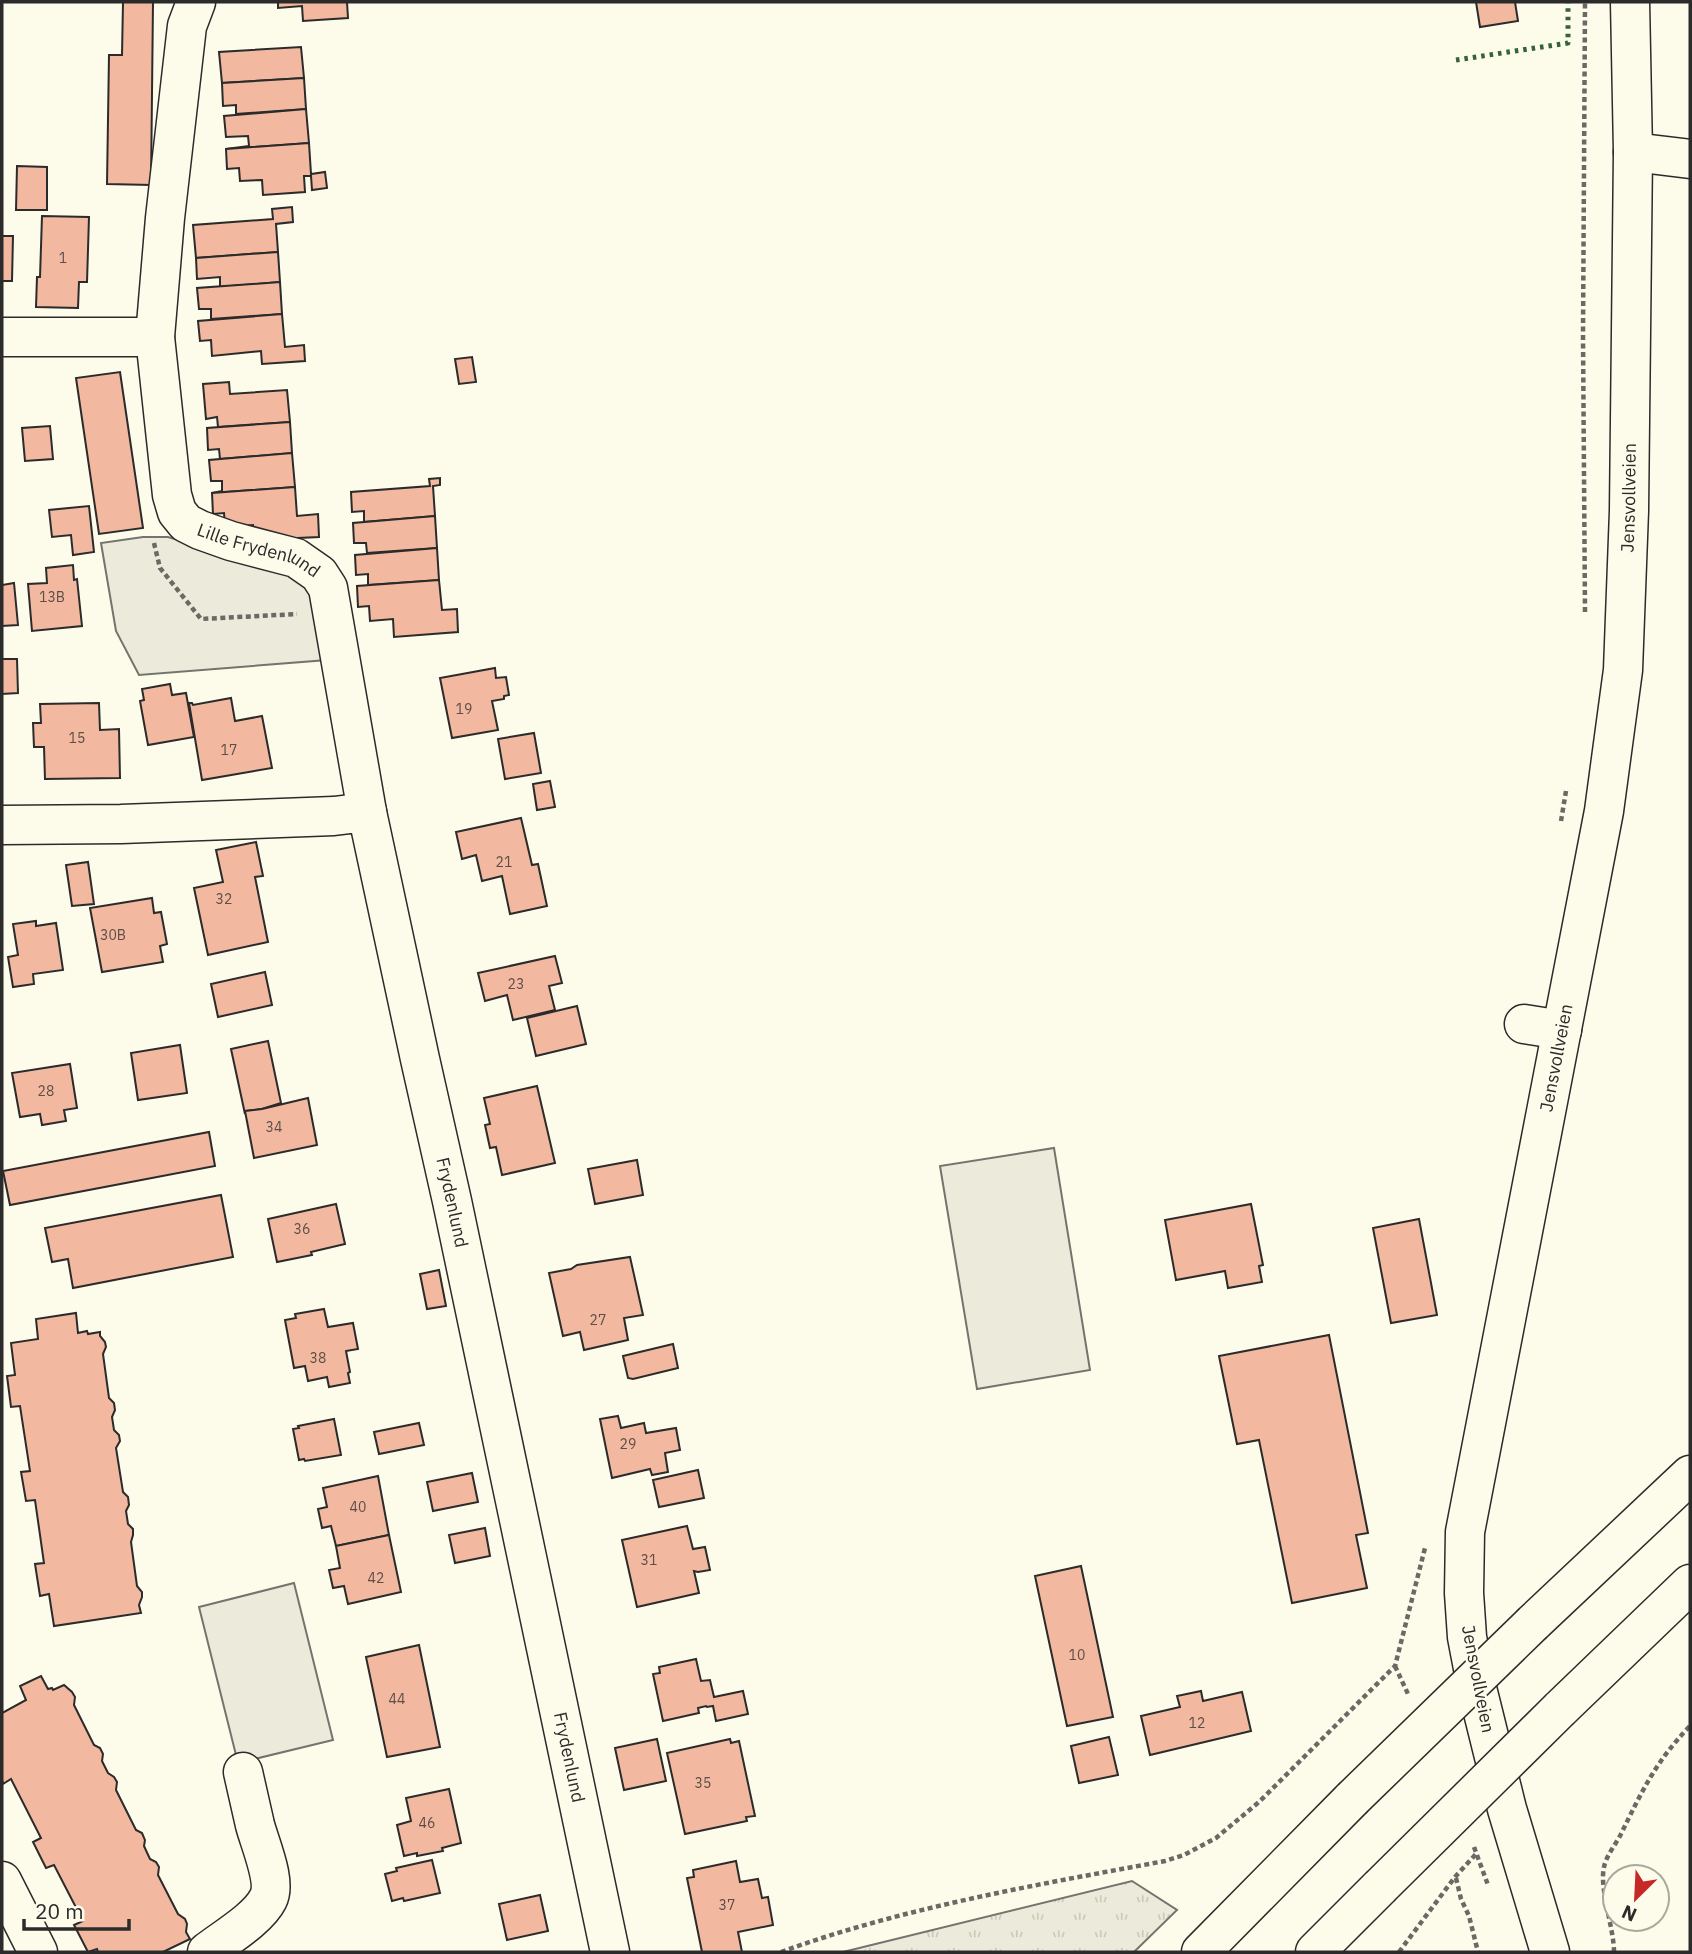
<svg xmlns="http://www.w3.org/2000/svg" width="1692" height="1954" font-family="'IBM Plex Sans',sans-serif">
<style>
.grass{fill:url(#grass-tufts);stroke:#74746e;stroke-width:2}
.park{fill:#ecebdb;stroke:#74746e;stroke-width:2}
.building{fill:#f2b8a0;stroke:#2b2b2b;stroke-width:2}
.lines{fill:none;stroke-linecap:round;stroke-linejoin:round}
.minor-casing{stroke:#2b2b2b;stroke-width:41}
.highway-casing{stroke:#2b2b2b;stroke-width:41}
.path{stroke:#6a6964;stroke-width:4.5;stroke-dasharray:5 3.5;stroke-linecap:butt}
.minor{stroke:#fdfbea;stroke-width:38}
.highway{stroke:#fdfbea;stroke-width:38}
.highway-bridge-casing{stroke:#2b2b2b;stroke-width:41;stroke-linecap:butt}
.highway-bridge{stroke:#fdfbea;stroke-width:38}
.hedge{stroke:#34623c;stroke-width:5;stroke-dasharray:3.5 5;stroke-linecap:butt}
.labels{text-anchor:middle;stroke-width:5;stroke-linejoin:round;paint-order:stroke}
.number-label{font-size:14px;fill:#5d4e48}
.street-label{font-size:18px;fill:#2b2b2b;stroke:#fdfbea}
</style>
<defs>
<pattern id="grass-tufts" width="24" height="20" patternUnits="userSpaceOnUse" patternTransform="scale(1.75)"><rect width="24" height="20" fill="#ecebdb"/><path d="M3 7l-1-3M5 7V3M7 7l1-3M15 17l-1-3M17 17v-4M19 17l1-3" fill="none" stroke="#cbcabc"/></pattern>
</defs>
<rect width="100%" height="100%" fill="#fdfbea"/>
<!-- grass -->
<path class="grass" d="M1132 1881 1177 1910 1134 1952H843Z"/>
<!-- park -->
<g class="park">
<path d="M143 537H168L296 574 314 586 327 660 139 675 116 631 101 543Z"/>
<path d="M1054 1148 1090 1370 977 1389 940 1166Z"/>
<path d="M294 1583 333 1740 238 1763 199 1607Z"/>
</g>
<!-- building -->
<g class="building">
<path d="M123 2H153L151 185 107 184 109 55H122Z"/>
<path d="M278 2H349H347L348 18 303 21 302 6 278 8Z"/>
<path d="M1476 2H1515L1518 21 1480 27Z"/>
<path d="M301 47 304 78 222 83 219 52Z"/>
<path d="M304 78 306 109 236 114V105L223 106 222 83Z"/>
<path d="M306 109 309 143 226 149 249 146 248 136 226 137 224 116Z"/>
<path d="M309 143 311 174 325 172 327 188 312 190 311 176H304L305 192 263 195 262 180 240 181 239 168 227 169 226 149Z"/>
<path d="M17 166 47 167V210H16Z"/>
<path d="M292 207 293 222 276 224 278 252 196 258 193 225 273 219 272 209Z"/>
<path d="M42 216 89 217 87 282H79L78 308 36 307 37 277H40Z"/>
<path d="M2 236H13L12 281H2Z"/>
<path d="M278 252 280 282 220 287V277L197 279 196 258Z"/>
<path d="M280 282 282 314 211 319V309H199L197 288Z"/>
<path d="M282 314 285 347 304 345 305 361 262 364 261 351 212 356 211 340 200 341 198 321Z"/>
<path d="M472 357 476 382 459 384 455 359Z"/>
<path d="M120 372 143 528 99 534 76 378Z"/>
<path d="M229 382 230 394 287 390 290 422 218 427 217 417 206 419 203 384Z"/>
<path d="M290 422 292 453 220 459 219 449 208 450 207 428Z"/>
<path d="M50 426 53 459 25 461 22 428Z"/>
<path d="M292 453 295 487 212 493 222 491V481H211L209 460Z"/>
<path d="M440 478V485L433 486 435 516 364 522V511L352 512 351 492 430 486 429 479Z"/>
<path d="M295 487 297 516 318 514 319 537 254 540 253 525 225 527 224 513 213 514 212 493Z"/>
<path d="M89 506 94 552 73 555 71 535 52 537 49 510Z"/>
<path d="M435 516 437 548 367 553 366 543H354L353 523Z"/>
<path d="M437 548 439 580 368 585V574L356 575 355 555Z"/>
<path d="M73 565 74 580 77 579 82 626 32 631 28 584 47 583 46 568Z"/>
<path d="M439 580 442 610 457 609 458 632 394 637 393 619 370 621 369 606 358 607 357 586Z"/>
<path d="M14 583 18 625 2 626V585Z"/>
<path d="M2 659H17L18 693 2 694Z"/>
<path d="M495 668 496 678 506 677 509 695 504 696V699L492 701 498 730 452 738 440 678Z"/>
<path d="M170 684 172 695 186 693 194 737 148 745 140 701 144 700 142 689Z"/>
<path d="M231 698 235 721 262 716 272 768 202 780 189 703H192L193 705Z"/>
<path d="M99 703 100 730 119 729 120 778 45 779 44 747H34L33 723H41L40 704Z"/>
<path d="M534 733 541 773 505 779 498 739Z"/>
<path d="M550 781 555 807 537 810 533 784Z"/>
<path d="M521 818 532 865 538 864 547 906 510 914 502 876 482 881 476 855 462 859 456 832Z"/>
<path d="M256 842 263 876 255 877 268 942 208 955 194 888 223 882 216 850Z"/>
<path d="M88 862 94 904 72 906 66 865Z"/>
<path d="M152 898 154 913 161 912 167 944 160 946 163 962 102 972 90 908Z"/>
<path d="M36 921V926L56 923 63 970 33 974 34 984 13 987 8 957 18 955 13 924Z"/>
<path d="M555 956 562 983 549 986 555 1010 513 1020 507 995 485 1001 478 973Z"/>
<path d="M265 972 272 1005 218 1017 211 984Z"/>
<path d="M577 1006 586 1044 536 1056 527 1018Z"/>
<path d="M268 1041 281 1103 262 1109 245 1111V1114L231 1049Z"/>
<path d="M180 1045 187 1093 138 1100 131 1053Z"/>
<path d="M70 1064 77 1108 64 1110 66 1121 42 1125 40 1114 20 1117 12 1073Z"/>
<path d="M537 1086 555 1163 502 1175 496 1147 490 1148 485 1125 490 1124 484 1098Z"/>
<path d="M308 1098 317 1145 254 1158 245 1111 262 1109Z"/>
<path d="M209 1132 215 1166 10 1205 3 1171Z"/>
<path d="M637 1160 643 1195 595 1204 588 1169Z"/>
<path d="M221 1195 233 1257 73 1288 68 1259 52 1262 45 1228Z"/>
<path d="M336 1204 345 1244 311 1252 312 1255 277 1262 268 1219Z"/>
<path d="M1251 1204 1263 1265 1259 1266 1262 1282 1228 1288 1225 1271 1176 1280 1165 1220Z"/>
<path d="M1419 1219 1437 1315 1391 1323 1373 1228Z"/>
<path d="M630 1257 643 1315 624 1318 628 1340 584 1350 580 1332 563 1336 549 1273 571 1269 577 1265Z"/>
<path d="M439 1270 446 1306 427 1309 420 1274Z"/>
<path d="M324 1309 328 1327 353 1323 358 1349 346 1351 350 1372 348 1373 350 1383 329 1387 327 1377 308 1381 305 1366 294 1368 285 1320 296 1318 295 1314Z"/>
<path d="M76 1313 78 1333 87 1331 88 1334 100 1332V1336L105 1342 106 1347 103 1354 109 1398 114 1403 115 1410 112 1417 114 1430 119 1435 120 1441 116 1448 123 1492 128 1497 129 1505 126 1511 128 1524 133 1529V1535L131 1542 137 1586 142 1592V1597L139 1605 141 1613 54 1626 49 1594 40 1596 35 1564 44 1563 35 1500 26 1501 21 1472 30 1471 20 1406 11 1407 7 1376 15 1375 11 1343 38 1339 36 1319Z"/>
<path d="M1329 1335 1368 1533 1356 1535 1367 1588 1292 1603 1259 1440 1237 1444 1219 1356Z"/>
<path d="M673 1344 678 1368 633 1379 628 1378 623 1356Z"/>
<path d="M618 1416 621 1428 644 1423 646 1433 676 1428 680 1450 665 1453 668 1472 652 1475 650 1469 612 1478 600 1419Z"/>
<path d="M334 1419 341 1455 305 1461 304 1459 299 1460 293 1429 299 1428 298 1426Z"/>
<path d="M419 1423 424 1445 379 1454 374 1432Z"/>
<path d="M698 1470 704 1498 659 1507 653 1480Z"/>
<path d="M472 1473 478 1502 433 1511 427 1482Z"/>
<path d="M378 1476 389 1535 336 1546 331 1526 322 1528 318 1509 327 1507 323 1488Z"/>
<path d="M687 1526 693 1549 705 1547 710 1570 698 1572 694 1571 699 1593 637 1607 622 1540Z"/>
<path d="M485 1528 490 1556 455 1563 449 1535Z"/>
<path d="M389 1535 401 1592 348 1604 344 1586 333 1588 329 1570 340 1568 336 1546Z"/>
<path d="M1081 1566 1113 1717 1067 1726 1035 1576Z"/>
<path d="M419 1645 440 1747 387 1757 366 1657Z"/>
<path d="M696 1659 701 1681 710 1680 714 1697 743 1691 748 1714 716 1721 713 1706 707 1707 706 1706 698 1708 699 1713 663 1721 653 1674 660 1673 659 1667Z"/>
<path d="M41 1676 48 1689 52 1688 53 1690 64 1685 72 1692 75 1697 74 1705 94 1745 100 1748 103 1754 102 1761 108 1773 114 1777 117 1782 116 1790 136 1830 142 1833 145 1840 144 1846 150 1859 156 1862 159 1867 158 1875 178 1914 185 1919 187 1924 186 1932 190 1939 163 1952H98L97 1949 88 1952 74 1925 83 1921 54 1865 46 1868 33 1842 41 1838 11 1779 3 1784 2 1780V1713L26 1700 20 1686Z"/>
<path d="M1201 1691 1203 1701 1242 1692 1251 1731 1150 1755 1141 1716 1180 1707 1177 1696Z"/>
<path d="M1109 1737 1118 1775 1079 1783 1071 1746Z"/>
<path d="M657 1739 666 1781 624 1790 615 1748Z"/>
<path d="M730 1739 731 1743 739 1741 755 1816 746 1817 747 1821 685 1834 667 1753Z"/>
<path d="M449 1789 461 1843 442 1848 443 1851 417 1856V1853L404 1856 397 1825 411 1821 406 1798Z"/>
<path d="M432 1860 440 1893 404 1901 403 1898 392 1901 385 1874 397 1871 396 1868Z"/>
<path d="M736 1861 740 1882 758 1879 762 1898 768 1897 773 1925 738 1932 742 1952H702L687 1878 694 1877 693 1870Z"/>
<path d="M540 1895 548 1931 507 1940 499 1904Z"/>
</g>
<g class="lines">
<!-- minor casing -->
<g class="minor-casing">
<g id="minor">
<path id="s1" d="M196 2 187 26 165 218 155 337 172 495 177 512 186 523 200 530 231 541 296 558 319 574 328 588 367 812"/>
<path d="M1633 152 1690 159"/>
<path d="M2 337H155"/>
<path id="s2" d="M2 825 121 824 334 816 367 812 420 1059 452 1201 610 1952"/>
<path d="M1524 1024 1562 1030"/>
<path d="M2 1881 38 1952"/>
<path d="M207 1952C225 1938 258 1919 268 1899 277 1882 260 1844 255 1825 251 1808 247 1790 243 1772"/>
<path id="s3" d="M1550 1952 1507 1809 1476 1684 1467 1637 1464 1593 1465 1532 1604 811 1623 670 1629 511 1633 152 1630 2"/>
</g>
</g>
<!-- highway casing -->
<g class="highway-casing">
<g id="highway">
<path d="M1533 1623 1690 1475"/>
<path d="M1560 1709 1690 1584"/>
<path d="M1201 1952 1352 1799"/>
<path d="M1315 1952 1380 1887"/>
</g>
</g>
<!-- path -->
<g class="path">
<path d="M154 543 160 568 201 619 297 614"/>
<path d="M1585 612 1583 335 1585 2"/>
<path d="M1561 821 1566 791"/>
<path d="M1395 1666 1408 1694"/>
<path d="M1474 1847 1488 1885"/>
<path d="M1456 1878 1461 1899 1469 1916 1478 1952"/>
<path d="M781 1952C905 1907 1036 1885 1165 1861L1184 1855 1216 1838 1259 1802 1395 1666 1425 1548"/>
<path d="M1399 1952 1455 1877 1476 1854"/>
<path d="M1614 1952C1614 1928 1599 1889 1604 1867 1606 1856 1616 1844 1621 1834 1642 1791 1656 1761 1690 1726"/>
</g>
<!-- minor -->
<use href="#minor" class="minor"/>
<!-- highway -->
<use href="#highway" class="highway"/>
<!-- highway-bridge casing -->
<g class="highway-bridge-casing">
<g id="highway-bridge">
<path d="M1352 1799 1533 1623"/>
<path d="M1380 1887 1560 1709"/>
</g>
</g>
<!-- highway-bridge -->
<use href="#highway-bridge" class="highway-bridge"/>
<!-- hedge -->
<path class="hedge" d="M1456 60 1568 43V2"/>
</g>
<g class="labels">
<!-- number labels -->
<g class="number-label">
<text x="63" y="263">1</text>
<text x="52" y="602">13B</text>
<text x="464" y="714">19</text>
<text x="77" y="743">15</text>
<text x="229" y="755">17</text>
<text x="504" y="867">21</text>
<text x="224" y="904">32</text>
<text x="113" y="940">30B</text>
<text x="516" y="989">23</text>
<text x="46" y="1096">28</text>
<text x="274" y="1132">34</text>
<text x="302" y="1234">36</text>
<text x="598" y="1325">27</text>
<text x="318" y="1363">38</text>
<text x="628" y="1449">29</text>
<text x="358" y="1512">40</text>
<text x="649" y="1565">31</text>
<text x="376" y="1583">42</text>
<text x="1077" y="1660">10</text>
<text x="397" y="1704">44</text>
<text x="1197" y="1728">12</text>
<text x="703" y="1788">35</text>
<text x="427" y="1828">46</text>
<text x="727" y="1910">37</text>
</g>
<!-- street labels -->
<g class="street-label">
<text dy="6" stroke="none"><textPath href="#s3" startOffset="1480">Jensvollveien</textPath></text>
<text dy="6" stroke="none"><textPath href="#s1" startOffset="607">Lille Frydenlund</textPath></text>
<text dy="6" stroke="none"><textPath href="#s3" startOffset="914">Jensvollveien</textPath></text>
<text dy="6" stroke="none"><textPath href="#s2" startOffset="765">Frydenlund</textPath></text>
<text transform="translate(1478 1679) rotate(79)" y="6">Jensvollveien</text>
<text dy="6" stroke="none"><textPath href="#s2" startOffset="1332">Frydenlund</textPath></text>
</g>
</g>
<!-- border -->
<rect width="1692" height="1954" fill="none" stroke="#2b2b2b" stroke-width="7"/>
<!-- north arrow -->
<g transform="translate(1636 1898) rotate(204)"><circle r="33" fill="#fdfbea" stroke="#a9a89e" stroke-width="2"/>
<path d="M0-5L12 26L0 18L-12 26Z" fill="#c62828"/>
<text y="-10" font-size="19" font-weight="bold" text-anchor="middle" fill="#2b2b2b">N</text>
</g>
<!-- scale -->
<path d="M24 1919v10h105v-10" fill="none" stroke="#2b2b2b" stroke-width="3.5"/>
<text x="35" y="1919" font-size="21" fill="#2b2b2b" stroke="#fdfbea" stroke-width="5" paint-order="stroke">20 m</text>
</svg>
